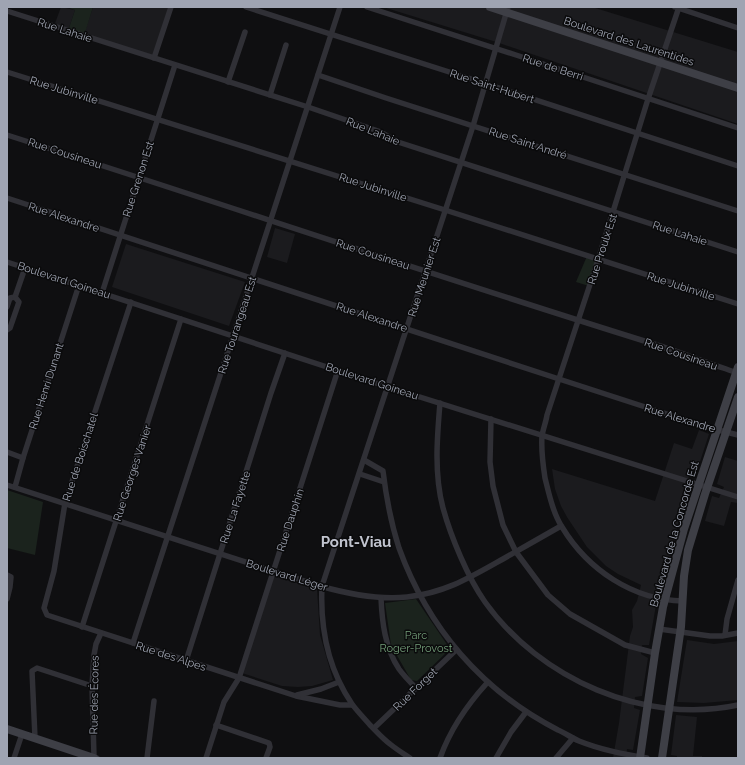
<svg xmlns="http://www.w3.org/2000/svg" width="745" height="765" font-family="Raleway,sans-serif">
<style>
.built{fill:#1b1b1e}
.green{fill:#1b231d}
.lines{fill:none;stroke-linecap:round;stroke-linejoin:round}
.street{stroke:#303036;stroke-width:5.5}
.secondary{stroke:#3e3f46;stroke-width:8}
.labels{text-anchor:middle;stroke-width:3;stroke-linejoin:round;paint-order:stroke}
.street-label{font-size:11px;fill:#9fa4b2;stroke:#0a0a0b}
.park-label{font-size:11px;fill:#749f7a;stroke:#0a0a0b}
.district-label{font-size:15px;font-weight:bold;fill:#c0c3ce;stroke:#0a0a0b}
</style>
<rect width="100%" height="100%" fill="#0f0f11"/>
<!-- built -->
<g class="built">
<path d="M61 7 75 10 68 31 54 26Z"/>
<path d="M93 7H169L153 57 84 34Z"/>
<path d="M383 7H592L738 52V124L493 41Z"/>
<path d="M275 228 295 234 287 263 267 257Z"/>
<path d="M126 244 245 282 229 326 112 287Z"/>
<path d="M699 430 709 434 695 477 689 475 686 487 691 489 679 520 668 569 661 592 655 591 653 603 656 605 649 645H642L641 654 648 658 642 696 635 697 634 708 640 710 633 750 627 749 626 758H613L619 723 630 636 633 627 632 610 637 601 641 585 618 574 606 566 587 547 567 517 561 506 555 489 552 469 655 501 674 443 692 449Z"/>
<path d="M725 457 738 461V503L731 502 724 526 705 521 712 496 719 498 724 487 717 484Z"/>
<path d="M274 576 317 589 320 635 333 680 312 686 298 687 282 686 242 673Z"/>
<path d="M687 640 714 644 738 641V700L704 703 677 702Z"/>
<path d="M676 715 697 717 693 756H702V758H677V756L671 755Z"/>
</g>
<!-- green -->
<g class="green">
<path d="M66 7H93L84 36 68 31 75 10Z"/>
<path d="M587 256 598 260 589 286 576 282Z"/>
<path d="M7 490 43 502 35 555 7 548Z"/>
<path d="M416 599 450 649 417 681 411 680 391 645 385 603Z"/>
</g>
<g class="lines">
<!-- street -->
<g class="street">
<path d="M246 7 490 85 738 166"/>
<path d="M367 7 516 55 738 128"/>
<path d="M675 7 738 28"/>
<path d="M679 7 648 99 598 260 547 415C546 422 543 429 542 436 541 450 543 465 545 478 549 494 553 513 562 527 588 570 633 600 683 601"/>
<path d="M7 11 308 107 381 132 398 142 738 252"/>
<path d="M154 58 171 7"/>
<path d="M7 72 445 210 738 304"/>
<path d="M318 75 386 98 738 211"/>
<path d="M228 82 245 32"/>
<path d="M270 95 286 45"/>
<path d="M7 135C223 204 438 277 654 344 682 353 710 364 738 373"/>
<path d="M7 198 559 379 710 428 738 435"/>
<path d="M7 262 385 386 738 497"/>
<path d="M102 293 175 65"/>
<path d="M15 297 25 268"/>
<path d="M131 302 65 503 54 571 44 608 47 615 296 696 340 705H352"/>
<path d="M7 307 10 298 15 297"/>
<path d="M7 330 10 328 19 302 15 297"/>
<path d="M440 403C437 438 434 474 443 508 451 537 468 578 485 602 540 679 644 725 738 705"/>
<path d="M491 419 490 462 493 486 503 525 516 552 548 595 570 614 625 645 655 653"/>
<path d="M7 452 23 458"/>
<path d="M364 460 383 471C386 496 391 523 399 548 428 628 482 691 558 730 565 733 572 738 579 741 601 750 624 754 647 758"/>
<path d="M360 474 384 482"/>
<path d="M7 485 320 586C348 594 378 600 407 597 445 593 471 577 503 559 522 548 542 537 561 526"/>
<path d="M15 487 23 458 79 285"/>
<path d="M7 575 11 577 10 587 7 599"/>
<path d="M381 598C382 622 385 648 399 669 404 676 410 682 416 688"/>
<path d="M82 627 181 319"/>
<path d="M659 629 710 636H722L738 633"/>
<path d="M725 635 727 619 738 580"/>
<path d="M133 643 340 7"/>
<path d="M186 661 271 393 285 353"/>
<path d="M297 695 321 689 339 682"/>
<path d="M216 725 269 743 270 747 266 758"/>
<path d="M374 728 456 650"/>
<path d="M35 738 32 671 37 668 92 686"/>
<path d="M14 758 22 734"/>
<path d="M97 758 94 757 92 686 94 655 96 644 101 633"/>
<path d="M147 758 154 701"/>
<path d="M206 758 224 702 239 678 338 370"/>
<path d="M410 758C404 754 396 749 390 744 383 739 376 731 370 725 364 718 357 711 352 704 328 669 320 628 322 586L473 126 508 7"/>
<path d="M440 758C450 730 467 705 487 683"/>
<path d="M496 758 511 732 526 712"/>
<path d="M556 758 573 738"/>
</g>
<!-- secondary -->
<g class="secondary">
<path d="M490 7 738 88"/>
<path d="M7 729 94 758"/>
<path d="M640 758 655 653 663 607 684 529 738 367"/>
<path d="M662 758 681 627 684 576 688 550 705 494 738 397"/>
</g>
</g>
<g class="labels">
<!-- street labels -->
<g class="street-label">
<text transform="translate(65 30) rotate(18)" y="4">Rue Lahaie</text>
<text transform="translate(629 41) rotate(18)" y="4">Boulevard des Laurentides</text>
<text transform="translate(553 67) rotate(18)" y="4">Rue de Berri</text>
<text transform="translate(492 86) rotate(18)" y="4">Rue Saint-Hubert</text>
<text transform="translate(64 90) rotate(17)" y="4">Rue Jubinville</text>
<text transform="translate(373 131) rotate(22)" y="4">Rue Lahaie</text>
<text transform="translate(528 143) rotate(18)" y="4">Rue Saint André</text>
<text transform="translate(65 153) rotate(18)" y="4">Rue Cousineau</text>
<text transform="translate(138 179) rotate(-72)" y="4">Rue Grenon Est</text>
<text transform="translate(373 187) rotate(18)" y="4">Rue Jubinville</text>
<text transform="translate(64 217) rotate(18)" y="4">Rue Alexandre</text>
<text transform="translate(680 233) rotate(18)" y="4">Rue Lahaie</text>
<text transform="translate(602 249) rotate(-72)" y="4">Rue Proulx Est</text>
<text transform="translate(373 254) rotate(18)" y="4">Rue Cousineau</text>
<text transform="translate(424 277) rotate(-72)" y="4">Rue Meunier Est</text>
<text transform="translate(64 280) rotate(18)" y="4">Boulevard Goineau</text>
<text transform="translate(681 286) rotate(18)" y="4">Rue Jubinville</text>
<text transform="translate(372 317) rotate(18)" y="4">Rue Alexandre</text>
<text transform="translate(237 325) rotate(-72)" y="4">Rue Tourangeau Est</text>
<text transform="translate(681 354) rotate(19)" y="4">Rue Cousineau</text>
<text transform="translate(372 381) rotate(18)" y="4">Boulevard Goineau</text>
<text transform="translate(46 386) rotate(-72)" y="4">Rue Henri Dunant</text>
<text transform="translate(680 418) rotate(17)" y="4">Rue Alexandre</text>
<text transform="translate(80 457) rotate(-72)" y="4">Rue de Boischatel</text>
<text transform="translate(132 473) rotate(-72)" y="4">Rue Georges Vanier</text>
<text transform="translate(235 507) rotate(-72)" y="4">Rue La Fayette</text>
<text transform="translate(290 520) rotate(-72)" y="4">Rue Dauphin</text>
<text transform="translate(674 534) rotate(-74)" y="4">Boulevard de la Concorde Est</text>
<text transform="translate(287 575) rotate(17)" y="4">Boulevard Léger</text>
<text transform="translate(171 656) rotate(18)" y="4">Rue des Alpes</text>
<text transform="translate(415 689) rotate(-44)" y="4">Rue Forget</text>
<text transform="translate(94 695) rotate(-89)" y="4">Rue des Écores</text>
</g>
<!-- park labels -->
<g class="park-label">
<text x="416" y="639">Parc<tspan x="416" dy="13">Roger-Provost</tspan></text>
</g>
<!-- district labels -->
<g class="district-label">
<text x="356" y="547">Pont-Viau</text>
</g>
</g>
<!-- border -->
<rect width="745" height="765" fill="none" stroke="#9fa4b2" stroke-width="16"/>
</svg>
